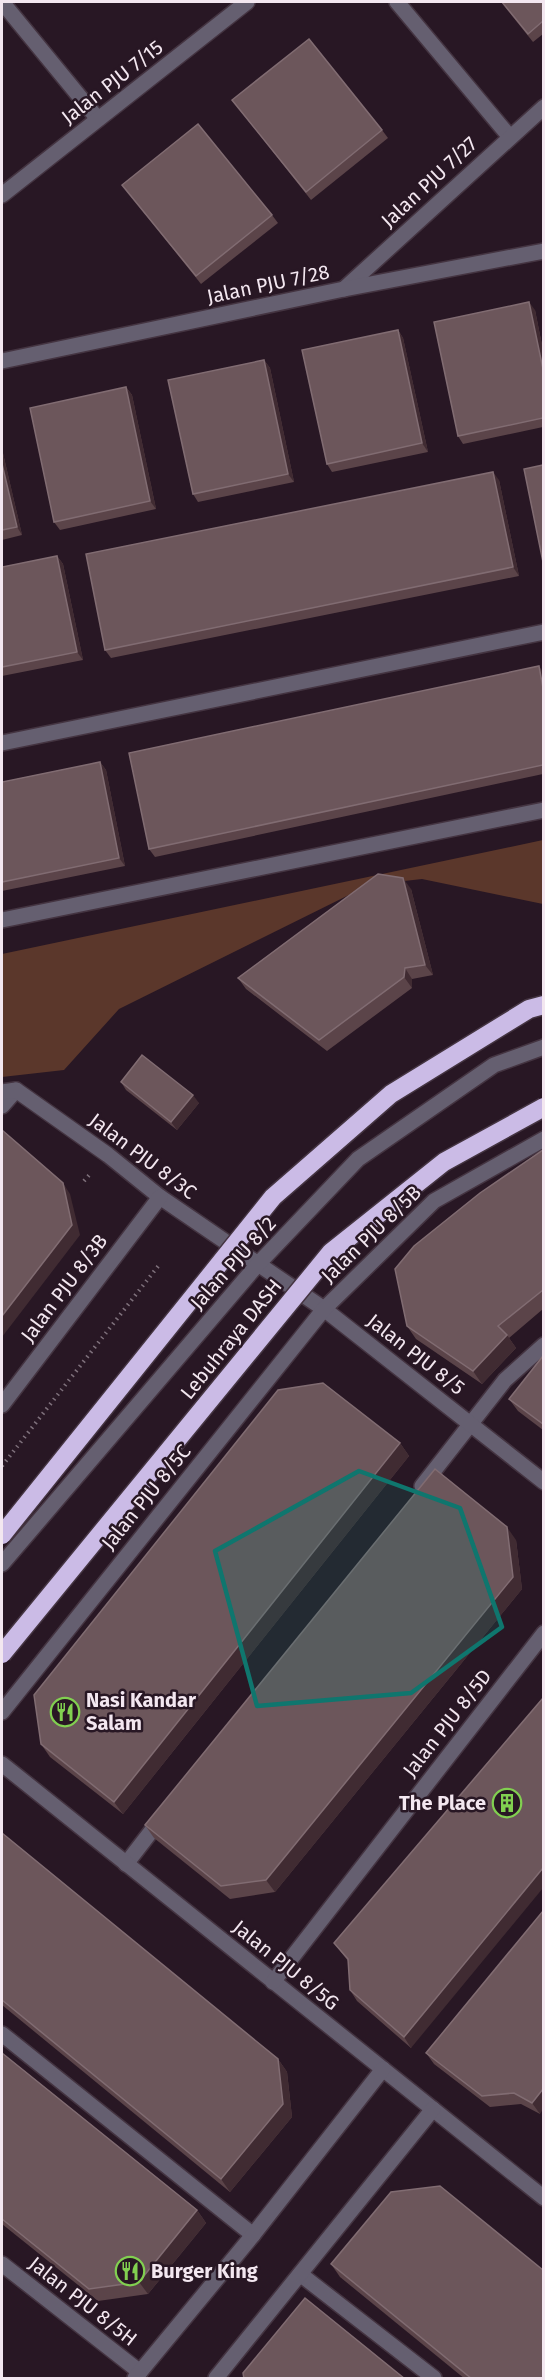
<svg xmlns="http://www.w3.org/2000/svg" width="545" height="2380" font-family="'Fira Sans',sans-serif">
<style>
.green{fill:#5b372b}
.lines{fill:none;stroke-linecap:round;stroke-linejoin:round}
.service-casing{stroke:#443441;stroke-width:18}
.minor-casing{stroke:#443441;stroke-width:18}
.tertiary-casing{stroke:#443441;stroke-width:18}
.path{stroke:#7e707b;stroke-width:4;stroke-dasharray:1.5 4.5;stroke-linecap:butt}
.service{stroke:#655f70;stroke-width:15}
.minor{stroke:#655f70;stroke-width:15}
.tertiary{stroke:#655f70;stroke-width:15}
.motorway-bridge-casing{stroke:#443441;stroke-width:21;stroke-linecap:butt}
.motorway-bridge{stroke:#cbbbe6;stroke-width:18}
.wall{fill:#5b4449}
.shaded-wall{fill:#402b32}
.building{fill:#6c565b;stroke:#816c72;stroke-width:1.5}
.marked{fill:#0f766e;fill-opacity:0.2;stroke:#0f766e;stroke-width:4.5;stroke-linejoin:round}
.labels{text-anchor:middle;stroke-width:5;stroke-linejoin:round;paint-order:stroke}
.street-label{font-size:20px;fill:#f3e7f0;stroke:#281724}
.poi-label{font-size:20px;font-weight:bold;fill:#f3e7f0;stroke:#281724;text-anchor:start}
</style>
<rect width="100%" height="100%" fill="#281724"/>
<!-- green -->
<path class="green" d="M543 840V904L422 879 369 885 119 1009 64 1070 2 1077V954Z"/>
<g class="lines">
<!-- service casing -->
<g class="service-casing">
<g id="service">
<path d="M2 920 544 810"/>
<path d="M2 1106 16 1090"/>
<path d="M422 1486 505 1380 544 1345"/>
<path d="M126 1864 163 1816"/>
<path d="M2 2034 253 2235"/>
<path d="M300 2274 434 2378"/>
</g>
</g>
<!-- minor casing -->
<g class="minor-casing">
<g id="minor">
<path d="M2 2 98 119"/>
<path d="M397 2 509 136"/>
<path d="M344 289 544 107"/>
<path d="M2 361 344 289 544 251"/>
<path d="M2 743 544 632"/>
<path d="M2 1092 16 1090 108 1155 160 1197 324 1309 544 1482"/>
<path d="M2 1405 160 1197"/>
<path d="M2 1564 258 1264 358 1159 494 1065 544 1047"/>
<path d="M2 1712 324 1309 434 1201 544 1139"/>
<path d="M2 1764 544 2198"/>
<path d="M273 1982 544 1633"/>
<path d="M2 2264 140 2372"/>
<path d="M135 2378 253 2235 383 2069"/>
<path d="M216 2378 433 2109"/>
</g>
</g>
<!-- tertiary casing -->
<g class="tertiary-casing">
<path id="tertiary" d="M2 195 247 2"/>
</g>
<!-- path -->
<g class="path">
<path d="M84 1181 91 1173"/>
<path d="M2 1466 159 1265"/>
</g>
<!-- service -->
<use href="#service" class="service"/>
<!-- minor -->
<use href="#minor" class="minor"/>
<!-- tertiary -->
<use href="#tertiary" class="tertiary"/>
<!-- motorway-bridge casing -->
<g class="motorway-bridge-casing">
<g id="motorway-bridge">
<path d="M2 1535 273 1197 391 1094 529 1009 544 1005"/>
<path d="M2 1654 331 1252 444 1162 544 1107"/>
</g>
</g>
<!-- motorway-bridge -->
<use href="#motorway-bridge" class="motorway-bridge"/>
</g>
<!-- wall -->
<g class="wall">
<path d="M501 2H543V34L533 42Z"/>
<path d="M232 100 382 130 388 138 311 200Z"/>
<path d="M122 185 272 215 278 223 201 284Z"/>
<path d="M535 310 543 350V427L463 444 458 436Z"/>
<path d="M398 330 403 338 428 452 332 472 327 464Z"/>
<path d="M264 360 270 368 294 482 198 502 193 494Z"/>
<path d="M126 387 132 395 156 509 60 530 54 522Z"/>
<path d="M2 449 22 535 2 540Z"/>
<path d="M499 480 519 576 111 658 105 650Z"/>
<path d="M57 556 63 564 83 660 2 676V567Z"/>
<path d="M543 672V774L155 857 149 849Z"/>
<path d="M100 762 106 770 125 866 2 891V782Z"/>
<path d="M411 889 433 975 412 979V988L327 1051 246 989 238 978Z"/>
<path d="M121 1082 199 1103 177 1130 126 1090Z"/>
<path d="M543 1150V1309L509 1338 516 1348 482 1384 416 1339 407 1326Z"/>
<path d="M543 1356V1430L518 1411 509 1399Z"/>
<path d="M400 1443 409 1456 123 1814 50 1757 41 1744Z"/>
<path d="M516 1540 522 1589 275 1892 230 1899 154 1838 145 1825Z"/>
<path d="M543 1698 411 2048 357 2001 350 1990 348 1961 334 1943Z"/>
<path d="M2 1833 278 2059 287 2072 292 2117 230 2192 2 2005Z"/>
<path d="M543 1911 540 2114 521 2104 490 2107 434 2064 426 2053Z"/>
<path d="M2 2053 197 2210 206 2223 148 2294 98 2301 2 2224Z"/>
<path d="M331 2264 543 2379H465L340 2277Z"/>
</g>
<!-- shaded-wall -->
<g class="shaded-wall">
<path d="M529 302 535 310 543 350V369Z"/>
<path d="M398 330 403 338 428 452 422 443Z"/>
<path d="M264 360 270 368 294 482 288 474Z"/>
<path d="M126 387 132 395 156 509 150 501Z"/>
<path d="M2 449 22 535 17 527 2 464Z"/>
<path d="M493 472 499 480 519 576 513 567Z"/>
<path d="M57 556 63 564 83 660 77 652Z"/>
<path d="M539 666 543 672V688Z"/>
<path d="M100 762 106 770 125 866 119 858Z"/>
<path d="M403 878 411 889 433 975 425 965Z"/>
<path d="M405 968 412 979V988L404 977Z"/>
<path d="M193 1095 199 1103 177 1130 171 1122Z"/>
<path d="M63 1183 70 1194 80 1235 2 1337V1316Z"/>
<path d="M507 1335 516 1348 482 1384 473 1371Z"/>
<path d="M400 1443 409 1456 123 1814 114 1802Z"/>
<path d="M507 1527 516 1540 522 1589 275 1892 266 1880Z"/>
<path d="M543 1868V1888L411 2048 404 2037Z"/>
<path d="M278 2059 287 2072 292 2117 230 2192 221 2179Z"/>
<path d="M543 2089V2109L540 2114 532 2103Z"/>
<path d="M197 2210 206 2223 148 2294 139 2282Z"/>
</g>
<!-- building -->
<g class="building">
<path d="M502 2H543V21L528 34Z"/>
<path d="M309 39 382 130 306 192 232 100Z"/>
<path d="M198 124 272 215 196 276 122 185Z"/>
<path d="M529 302 543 369V418L458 436 434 322Z"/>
<path d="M398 330 422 443 327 464 302 350Z"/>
<path d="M264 360 288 474 193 494 168 380Z"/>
<path d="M126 387 150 501 54 522 30 408Z"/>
<path d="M2 464 17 527 2 530Z"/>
<path d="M543 465V562L524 469Z"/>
<path d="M493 472 513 567 105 650 86 554Z"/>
<path d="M57 556 77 652 2 667V567Z"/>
<path d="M539 666 543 688V765L149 849 129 753Z"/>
<path d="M100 762 119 858 2 882V782Z"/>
<path d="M378 874 403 878 425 965 405 968 404 977 319 1040 238 978Z"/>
<path d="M142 1055 193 1095 171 1122 121 1082Z"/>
<path d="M2 1130 63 1183 72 1225 2 1316Z"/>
<path d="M543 1150V1290L498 1326 507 1335 473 1371 407 1326 395 1269 414 1246 480 1193Z"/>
<path d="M543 1356V1424L509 1399Z"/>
<path d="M323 1383 400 1443 114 1802 41 1744 34 1695 278 1390Z"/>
<path d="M435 1469 507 1527 513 1577 266 1880 221 1886 145 1825Z"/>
<path d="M543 1698V1868L404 2037 350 1990 348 1959 334 1943Z"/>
<path d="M2 1833 278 2059 283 2104 221 2179 2 2000Z"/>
<path d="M543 1911V2089L532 2103 514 2093 482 2096 426 2053Z"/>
<path d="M2 2053 197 2210 139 2282 89 2289 2 2219Z"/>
<path d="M440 2186 543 2270V2379H472L331 2264 391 2192Z"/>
<path d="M305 2298 405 2379H244L243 2373Z"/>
</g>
<!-- marked area -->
<path class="marked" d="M359 1471 460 1508 502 1627 411 1693 257 1706 215 1551Z"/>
<!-- icons -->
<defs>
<g id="restaurant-ring" transform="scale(1.5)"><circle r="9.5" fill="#281724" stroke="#81d050" stroke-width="1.5"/><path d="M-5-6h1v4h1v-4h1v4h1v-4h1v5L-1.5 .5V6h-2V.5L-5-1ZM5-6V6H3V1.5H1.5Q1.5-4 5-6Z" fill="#81d050"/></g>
<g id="building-ring" transform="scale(1.5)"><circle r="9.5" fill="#281724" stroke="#81d050" stroke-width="1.5"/><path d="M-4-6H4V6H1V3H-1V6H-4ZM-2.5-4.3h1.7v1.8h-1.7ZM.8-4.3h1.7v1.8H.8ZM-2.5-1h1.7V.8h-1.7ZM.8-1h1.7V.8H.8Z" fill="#81d050"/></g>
</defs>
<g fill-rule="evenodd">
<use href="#restaurant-ring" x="65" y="1712"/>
<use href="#building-ring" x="507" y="1803"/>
<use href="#restaurant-ring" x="130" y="2271"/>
</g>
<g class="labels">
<!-- street labels -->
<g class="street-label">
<text transform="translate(112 82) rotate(-38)" y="7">Jalan PJU 7/15</text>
<text transform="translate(429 182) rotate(-43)" y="7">Jalan PJU 7/27</text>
<text transform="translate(268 284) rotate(-12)" y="7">Jalan PJU 7/28</text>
<text transform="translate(143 1156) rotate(37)" y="7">Jalan PJU 8/3C</text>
<text transform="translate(371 1234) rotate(-44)" y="7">Jalan PJU 8/5B</text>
<text transform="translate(233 1263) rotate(-48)" y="7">Jalan PJU 8/2</text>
<text transform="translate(64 1288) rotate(-53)" y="7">Jalan PJU 8/3B</text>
<text transform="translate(231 1339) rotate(-51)" y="7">Lebuhraya DASH</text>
<text transform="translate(416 1354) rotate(38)" y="7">Jalan PJU 8/5</text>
<text transform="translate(146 1497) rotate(-51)" y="7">Jalan PJU 8/5C</text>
<text transform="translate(447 1723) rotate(-52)" y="7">Jalan PJU 8/5D</text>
<text transform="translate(286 1965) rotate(39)" y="7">Jalan PJU 8/5G</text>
<text transform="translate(83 2301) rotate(38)" y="7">Jalan PJU 8/5H</text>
</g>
<!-- poi labels -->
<g class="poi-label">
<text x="86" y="1707">Nasi Kandar<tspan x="86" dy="23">Salam</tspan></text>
<text x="486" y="1810" text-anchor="end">The Place</text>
<text x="151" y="2278">Burger King</text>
</g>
</g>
<!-- border -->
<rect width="545" height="2380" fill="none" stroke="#f3e7f0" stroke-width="6"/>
</svg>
